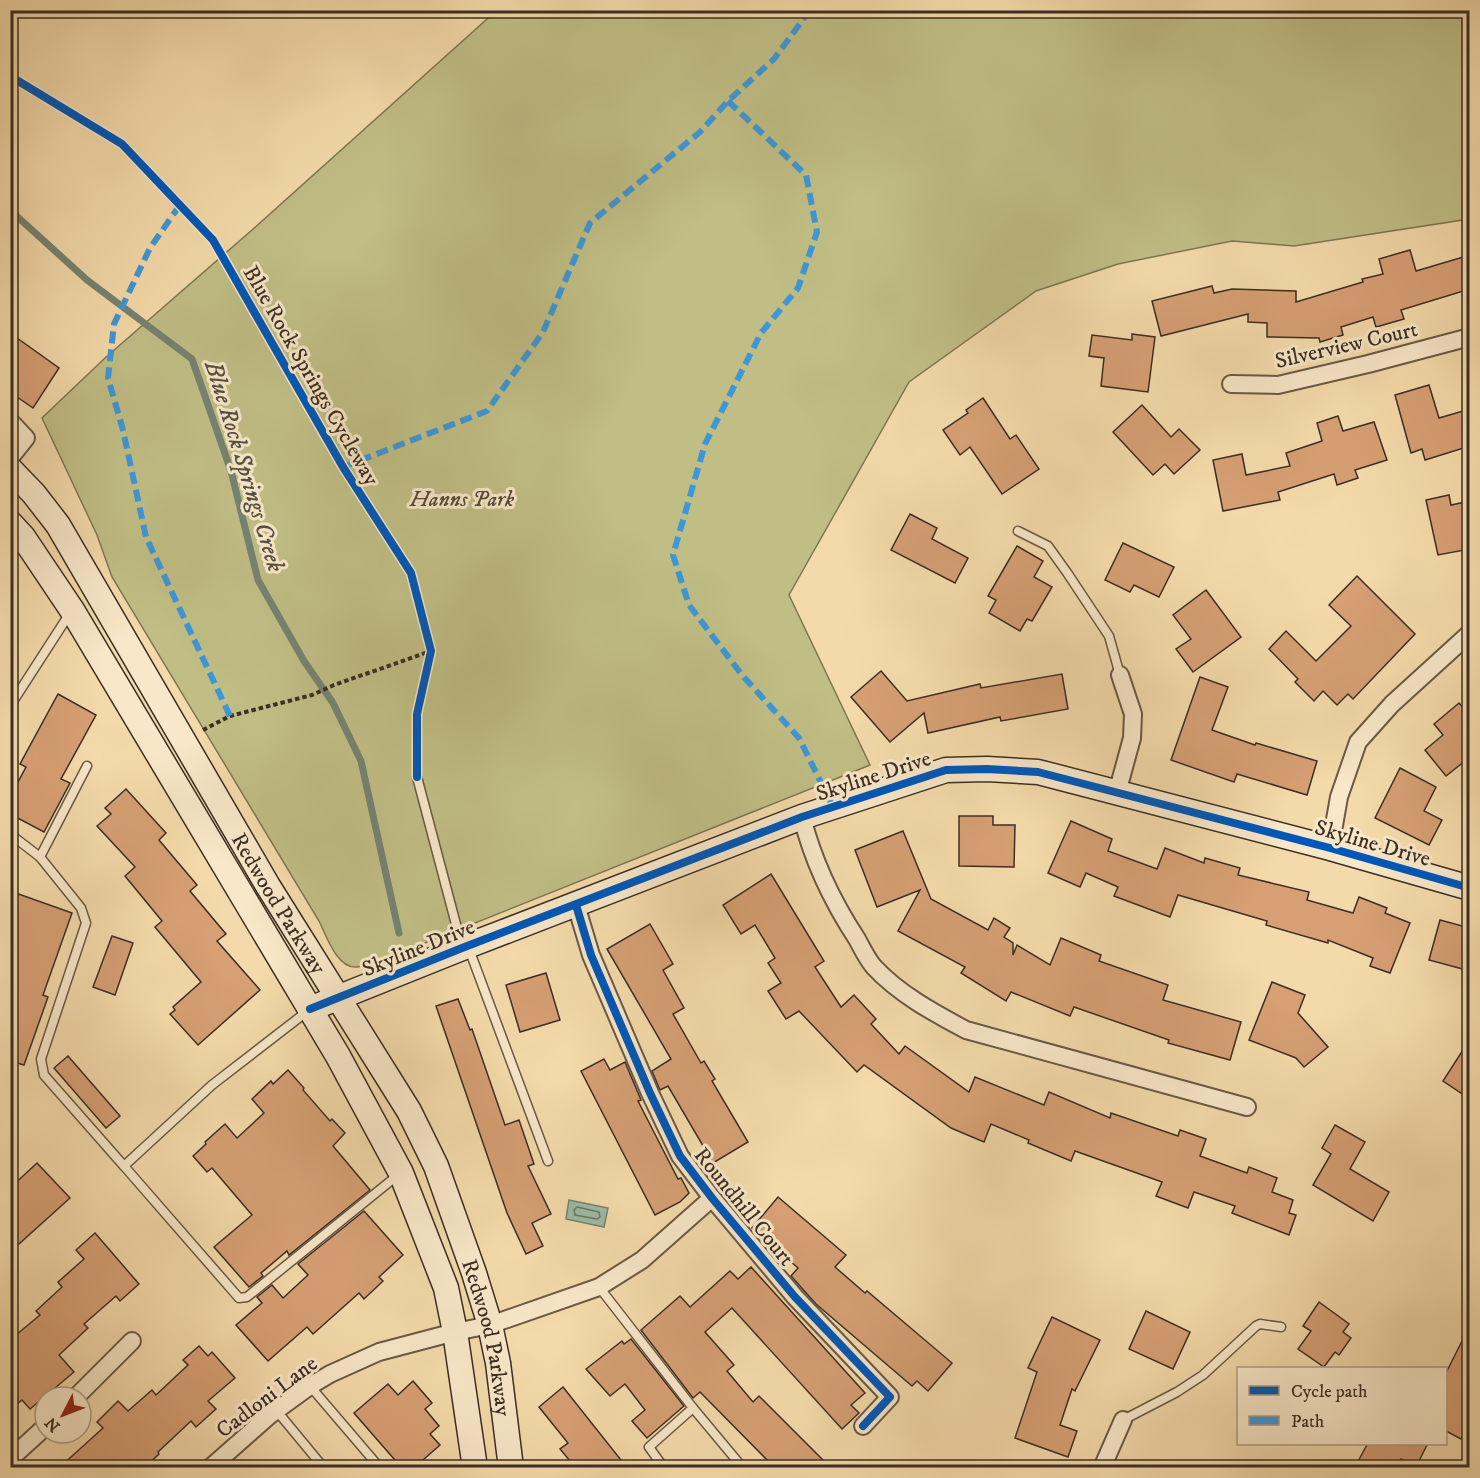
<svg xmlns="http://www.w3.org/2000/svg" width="1480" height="1478" font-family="'IM FELL DW Pica',serif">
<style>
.green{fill:#c0be85;stroke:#7e7655;stroke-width:1.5}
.water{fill:#9cbba6;stroke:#758372;stroke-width:1.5}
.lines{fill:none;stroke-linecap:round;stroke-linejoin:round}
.shore{stroke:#6c7466;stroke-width:1.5}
.stream{stroke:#758372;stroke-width:7}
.building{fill:#d69f74;stroke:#3b2e25;stroke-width:1.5}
.lane-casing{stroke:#695946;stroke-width:11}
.street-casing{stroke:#695946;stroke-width:20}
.secondary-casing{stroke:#3b2e25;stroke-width:27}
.path{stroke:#3b2e25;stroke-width:4;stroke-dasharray:4.5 3;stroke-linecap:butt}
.lane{stroke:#f8e7c8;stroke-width:8}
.street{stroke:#f8e7c8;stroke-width:16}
.secondary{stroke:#f8e7c8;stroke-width:24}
.quiet{stroke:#3e97d6;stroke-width:6;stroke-dasharray:12 6;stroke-linecap:butt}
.cycleway-casing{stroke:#f8e7c8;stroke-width:11}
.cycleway{stroke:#0057b8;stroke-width:8}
.labels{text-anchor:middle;stroke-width:6;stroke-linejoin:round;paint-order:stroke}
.street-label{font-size:22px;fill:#3b2e25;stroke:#f8e7c8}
.park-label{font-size:22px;font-style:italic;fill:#564b38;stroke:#f8e7c8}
.water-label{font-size:24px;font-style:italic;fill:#535145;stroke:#f8e7c8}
</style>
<rect width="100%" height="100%" fill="#f4daaa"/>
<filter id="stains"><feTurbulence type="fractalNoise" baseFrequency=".00333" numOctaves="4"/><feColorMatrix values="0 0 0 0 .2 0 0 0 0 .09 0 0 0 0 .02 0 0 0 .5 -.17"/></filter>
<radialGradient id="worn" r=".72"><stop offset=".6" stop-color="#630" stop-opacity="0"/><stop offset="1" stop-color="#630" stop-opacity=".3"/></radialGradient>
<!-- green -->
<path class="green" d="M496 11H1469V219L1294 246 1232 241 1118 264 1036 291 909 382 789 595 870 765 380 961C372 963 364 966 357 967 337 969 326 935 319 921L112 577 97 535 42 418 105 358 252 230Z"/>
<!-- water -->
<path class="water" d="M569 1200 608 1208 604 1227 566 1219Z"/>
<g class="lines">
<!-- shore -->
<path class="shore" d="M577 1207 599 1212 600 1217 597 1219 575 1215 574 1210Z"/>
<!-- stream -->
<path class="stream" d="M10 210 87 280 192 359 231 471 258 580 304 661 333 703 361 761 399 933"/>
</g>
<!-- building -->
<g class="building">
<path d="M1410 250 1416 271 1470 255V289L1401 310 1404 319 1376 327 1373 317 1341 327 1343 335 1320 342 1319 338 1267 337V323L1248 322V314L1161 336 1152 301 1212 286 1214 293 1232 289 1296 291V302L1363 282 1362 279 1383 274 1379 259Z"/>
<path d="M10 333 59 368 33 408 10 392Z"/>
<path d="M1132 334 1155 337 1148 392 1101 386 1104 358 1089 356 1092 335 1132 340Z"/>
<path d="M1429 385 1439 418 1470 409V446L1425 460 1422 449 1411 453 1395 395Z"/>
<path d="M983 398 1010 439 1016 435 1039 469 1002 494 970 447 960 455 943 430 968 413 966 410Z"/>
<path d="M1142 405 1171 437 1179 429 1200 450 1174 474 1165 464 1153 475 1113 432Z"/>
<path d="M1338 416 1343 431 1374 422 1387 460 1355 470 1358 478 1337 485 1334 474 1278 492 1280 500 1223 511 1213 460 1242 454 1246 475 1290 466 1286 453 1322 441 1317 423Z"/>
<path d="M1449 495 1451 505 1470 501V549L1438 555 1426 500Z"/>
<path d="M910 514 937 528 932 539 968 558 955 583 891 550Z"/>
<path d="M1123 543 1174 567 1159 597 1134 585 1130 592 1105 580Z"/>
<path d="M1017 546 1043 561 1034 577 1052 587 1032 621 1027 619 1020 631 989 613 996 600 988 596Z"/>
<path d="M1357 576 1415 634 1353 699 1348 694 1337 705 1323 691 1314 701 1295 682 1298 679 1269 649 1286 631 1316 661 1351 626 1329 605Z"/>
<path d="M1206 590 1241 637 1193 672 1176 649 1191 639 1173 615Z"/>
<path d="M881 671 907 701 980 684 981 688 1062 674 1068 709 1001 721 1000 717 928 733 924 713 890 742 851 697Z"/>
<path d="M1200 677 1228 687 1212 730 1255 745 1256 743 1317 761 1307 795 1237 774 1234 782 1171 760Z"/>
<path d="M58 694 96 715 61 779 70 783 44 832 10 814V797L26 767 20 764Z"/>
<path d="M1459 703 1470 716V757L1446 776 1425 750 1443 735 1434 724Z"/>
<path d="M1400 768 1436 787 1424 811 1442 820 1429 845 1375 818Z"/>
<path d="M126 789 166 833 159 840 197 885 190 891 226 934 217 941 260 990 198 1045 170 1014 175 1010 173 1007 201 982 155 927 162 921 125 876 135 867 97 826 111 814 105 808Z"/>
<path d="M959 816H993V825H1015L1014 867 959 866Z"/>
<path d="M1071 821 1112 839 1108 851 1157 869 1165 848 1204 863 1205 858 1240 868 1238 875 1309 892 1307 900 1353 913 1359 897 1387 908 1385 913 1410 923 1390 973 1370 966 1373 958 1328 940V943L1266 925 1267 921 1178 895 1170 917 1114 896 1118 887 1086 873 1080 887 1048 873Z"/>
<path d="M903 831 931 899 988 930 994 918 1010 928 1004 937 1013 943V955L1017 945 1050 965 1061 938 1101 955 1099 961 1168 985 1163 1000 1241 1022 1230 1060 1168 1043 1169 1040 1074 1007 1070 1016 1011 992 1006 1001 961 973 965 967 898 931 920 890 877 907 855 850Z"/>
<path d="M771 874 824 961 815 967 841 1007 854 995 876 1019 871 1024 899 1054 905 1046 969 1092 975 1077 1044 1105 1049 1092 1110 1118 1111 1113 1178 1136 1180 1130 1206 1139 1200 1156 1247 1173 1249 1167 1277 1178 1272 1192 1293 1200 1289 1213 1296 1215 1289 1235 1232 1213 1235 1206 1194 1192 1188 1208 1156 1196 1162 1182 1075 1151 1071 1161 1028 1143 1029 1140 991 1124 984 1142 951 1128 864 1065 857 1072 799 1011 786 1019 768 991 781 983 768 963 775 958 755 925 741 934 723 905Z"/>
<path d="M10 891 72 913 43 995 48 997 24 1065 10 1061Z"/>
<path d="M1440 920 1470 928V971L1429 960Z"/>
<path d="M650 924 673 964 663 970 684 1008 673 1014 701 1063 704 1061 715 1079 712 1081 748 1142 713 1163 668 1086 660 1090 652 1071 671 1059 607 949Z"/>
<path d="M112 936 133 943 115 995 93 987Z"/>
<path d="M546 973 560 1020 520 1032 506 985Z"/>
<path d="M1272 982 1305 995 1298 1013 1328 1047 1304 1067 1296 1058 1249 1040Z"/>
<path d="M458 999 470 1030 472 1029 505 1125 519 1120 534 1164 528 1166 551 1214 532 1223 543 1246 526 1254 507 1213 436 1006Z"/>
<path d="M1470 1039V1099L1443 1081Z"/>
<path d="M68 1056 120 1116 106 1128 54 1068Z"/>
<path d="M604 1059 610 1070 625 1062 641 1100 638 1101 678 1179 681 1178 689 1193 680 1202 655 1215 581 1071Z"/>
<path d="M288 1070 304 1088 303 1090 330 1121 332 1119 345 1133 333 1146 370 1190 289 1255 287 1251 261 1273 263 1276 249 1287 214 1247 252 1215 212 1168 207 1172 193 1156 206 1144 205 1142 225 1124 237 1138 264 1113 252 1099 271 1081 273 1084Z"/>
<path d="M1335 1125 1365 1142 1350 1169 1389 1192 1373 1221 1313 1185 1331 1154 1322 1148Z"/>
<path d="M37 1163 70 1198 10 1252V1188Z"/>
<path d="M778 1197 846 1255 835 1267 865 1293 867 1291 952 1363 928 1391 917 1381 912 1386 816 1304 791 1276 798 1268 752 1228Z"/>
<path d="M364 1211 403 1255 379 1277 383 1281 364 1299 359 1293 313 1334 307 1327 268 1361 236 1325 262 1303 257 1297 272 1285 283 1298 308 1275 298 1264Z"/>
<path d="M95 1233 139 1284 120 1301 116 1296 84 1324 88 1328 59 1355 74 1372 30 1409 22 1400 10 1410V1340L40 1315 36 1311 62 1287 58 1282 84 1259 76 1250Z"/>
<path d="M751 1267 865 1393 851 1405 859 1413 842 1429 732 1308 705 1332 734 1365 727 1371 753 1402 759 1396 830 1467H774L700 1392 693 1398 641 1330 680 1296 690 1307 730 1271 738 1279Z"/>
<path d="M1319 1302 1349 1324 1343 1332 1351 1338 1339 1355 1335 1352 1324 1367 1298 1349 1311 1331 1303 1326Z"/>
<path d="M1146 1311 1190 1332 1173 1369 1129 1349Z"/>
<path d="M1052 1317 1100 1340 1075 1391 1072 1389 1060 1425 1077 1431 1068 1457 1015 1438 1037 1372 1028 1368Z"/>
<path d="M1470 1325V1423L1461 1439 1446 1431V1373Z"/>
<path d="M631 1339 684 1406 647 1438 632 1421 645 1410 625 1384 610 1396 586 1369 622 1341 624 1344Z"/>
<path d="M199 1346 208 1356 212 1352 235 1378 208 1401 216 1409 196 1427 191 1421 158 1452 159 1454 145 1467H60L103 1428 97 1422 118 1401 128 1411 152 1390 156 1395 188 1365 183 1360Z"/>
<path d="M413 1381 432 1403 425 1409 439 1426 430 1434 440 1445 415 1467H401L354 1413 388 1384 398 1395Z"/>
<path d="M563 1387 621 1460 611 1467H575L560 1449 568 1443 539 1407Z"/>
<path d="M1368 1443H1428L1416 1467 1401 1459 1396 1467H1355Z"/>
</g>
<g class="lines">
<!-- lane casing -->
<g class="lane-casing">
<g id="lane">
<path d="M1018 531 1048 546 1068 574 1109 636 1120 675"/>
<path d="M10 706 70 613"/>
<path d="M87 766 40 857 81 908 86 923 41 1059 44 1075 124 1166"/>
<path d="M417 777 462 947"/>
<path d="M10 834 40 857"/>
<path d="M469 949 548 1161"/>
<path d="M309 1010 212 1085 124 1166 239 1298 247 1297 398 1175"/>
<path d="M599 1287 693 1408 649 1447 664 1468"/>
<path d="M310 1386 380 1468"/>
<path d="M693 1408 743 1468"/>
<path d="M276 1410 324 1468"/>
<path d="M1123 1420 1177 1392 1203 1375 1256 1326 1260 1324 1281 1327"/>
</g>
</g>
<!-- street casing -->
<g class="street-casing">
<g id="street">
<path d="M1231 384 1278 385 1368 364 1470 337"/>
<path d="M10 421 26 438 10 458"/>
<path d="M1117 793 1132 738 1133 714 1120 675"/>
<path d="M802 817C813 861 832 901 857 939 862 948 867 959 874 967 899 994 934 1013 966 1030L1247 1107"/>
<path d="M1330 848 1339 797 1358 742 1392 704 1470 633"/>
<path d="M576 905 591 955 650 1093 680 1156 712 1198 795 1297 890 1397 863 1426"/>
<path d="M76 1397 132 1341"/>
<path d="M10 1459 45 1427"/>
<path d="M210 1468 270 1415 310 1386 330 1374 379 1352 455 1332 490 1325 599 1287 642 1260 712 1198"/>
<path d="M1102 1468 1123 1420"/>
</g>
</g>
<!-- secondary casing -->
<g class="secondary-casing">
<g id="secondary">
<path id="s1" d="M10 469 34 494 58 525 268 886 409 1111 436 1166 474 1273 490 1325 498 1363 511 1468"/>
<path d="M10 523 23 537 72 610 338 1056 401 1173 446 1288 455 1332 475 1468"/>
<path d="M310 1009 462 948 802 817 946 770 987 769 1038 772 1330 848 1470 888"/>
</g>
</g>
<!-- path -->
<path class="path" d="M203 730 230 716 312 695 334 685 431 651"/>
<!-- lane -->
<use href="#lane" class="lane"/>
<!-- street -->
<use href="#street" class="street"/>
<!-- secondary -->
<use href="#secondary" class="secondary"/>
<!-- quiet -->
<g class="quiet">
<path d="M728 101 806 175 817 232 798 288 761 333 705 444 673 555 689 605 742 675 799 738 833 807"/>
<path d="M180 205 150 248 114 324 108 378 123 430 146 537 230 716"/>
<path d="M343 467 487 411 543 332 590 223 700 132 728 101 774 59 810 10"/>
</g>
<!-- cycleway casing -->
<g class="cycleway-casing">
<g id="cycleway">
<path d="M10 76 122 144 213 240 343 467 411 573 431 651 417 714V777"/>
<path d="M576 905 591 955 650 1093 680 1156 712 1198 795 1297 890 1397 863 1426"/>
<path d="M310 1009 462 948 802 817 946 770 987 769 1038 772 1330 848 1470 888"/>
</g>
</g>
<!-- cycleway -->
<use href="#cycleway" class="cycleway"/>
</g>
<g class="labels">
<!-- street labels -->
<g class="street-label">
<text transform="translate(1346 344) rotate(-13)" y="8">Silverview Court</text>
<text transform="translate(312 375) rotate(60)" y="8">Blue Rock Springs Cycleway</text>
<text transform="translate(873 775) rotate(-18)" y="8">Skyline Drive</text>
<text transform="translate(1373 842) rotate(16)" y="8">Skyline Drive</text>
<text dy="8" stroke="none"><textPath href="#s1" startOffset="512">Redwood Parkway</textPath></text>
<text transform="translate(418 947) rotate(-22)" y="8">Skyline Drive</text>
<text transform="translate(745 1206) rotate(51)" y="8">Roundhill Court</text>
<text dy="8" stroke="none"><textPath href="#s1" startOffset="998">Redwood Parkway</textPath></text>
<text transform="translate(266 1396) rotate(-37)" y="8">Cadloni Lane</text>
</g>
<!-- park labels -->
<g class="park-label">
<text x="462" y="506">Hanns Park</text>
</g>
<!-- water labels -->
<g class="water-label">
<text transform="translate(245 466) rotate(73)" y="8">Blue Rock Springs Creek</text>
</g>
</g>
<!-- margin -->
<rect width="1480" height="1478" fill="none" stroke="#f4daaa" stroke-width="36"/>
<rect x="12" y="12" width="1456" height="1454" fill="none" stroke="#3b2e25" stroke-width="3"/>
<rect x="18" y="18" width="1444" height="1442" fill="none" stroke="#3b2e25" stroke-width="1.5"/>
<!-- legend -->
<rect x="1237" y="1367" width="210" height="78" fill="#f8e7c8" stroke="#ac9d87" stroke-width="1.5"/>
<rect x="1249" y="1386" width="30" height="9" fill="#0057b8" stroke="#ac9d87" stroke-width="1.5"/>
<text x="1291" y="1397" font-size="18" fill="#3b2e25">Cycle path</text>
<rect x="1249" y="1416" width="30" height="9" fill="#3e97d6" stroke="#ac9d87" stroke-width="1.5"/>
<text x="1291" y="1427" font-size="18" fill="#3b2e25">Path</text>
<!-- north arrow -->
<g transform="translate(63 1415) rotate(228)"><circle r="28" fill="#f8e7c8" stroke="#ac9d87" stroke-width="1.5"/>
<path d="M0-4.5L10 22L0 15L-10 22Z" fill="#8f2418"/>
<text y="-9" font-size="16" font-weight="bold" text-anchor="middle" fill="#3b2e25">N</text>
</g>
<rect width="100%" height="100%" filter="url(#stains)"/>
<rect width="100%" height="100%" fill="url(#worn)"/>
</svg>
